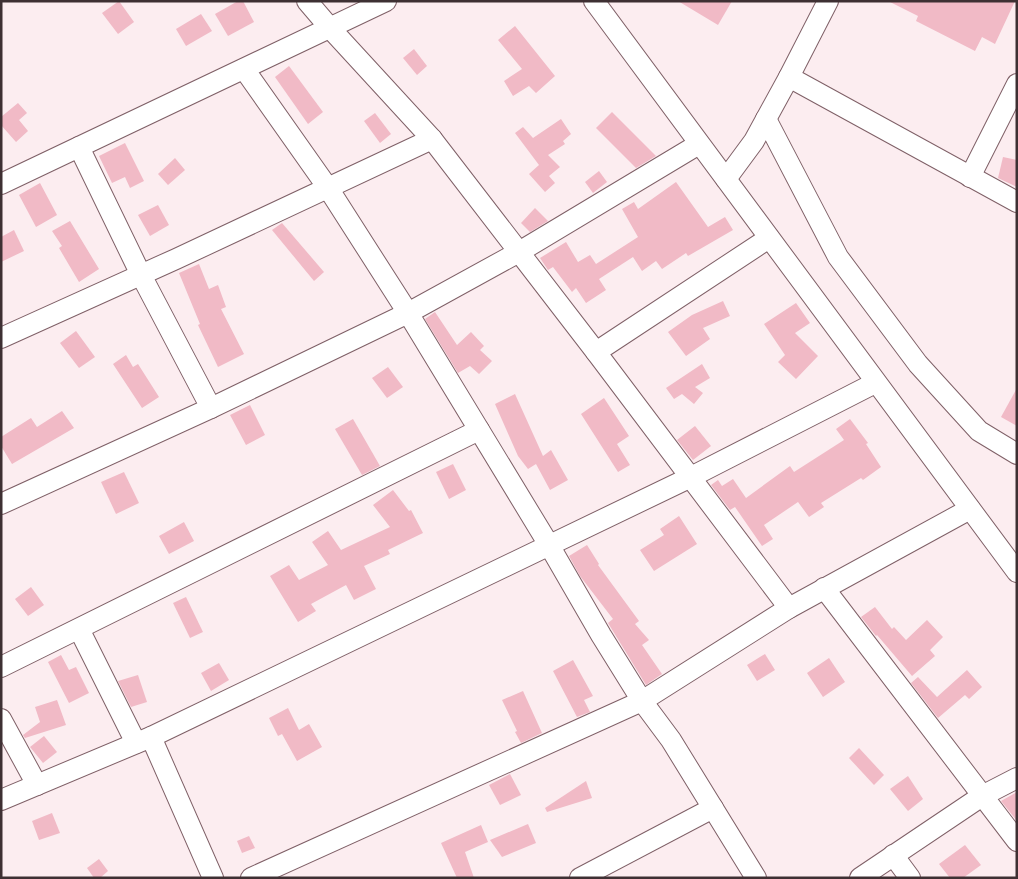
<svg xmlns="http://www.w3.org/2000/svg" width="1018" height="879" font-family="'Crimson Pro',serif">
<style>
.building{fill:#f1bac6}
.lines{fill:none;stroke-linecap:round;stroke-linejoin:round}
.street-casing{stroke:#7f6067;stroke-width:22}
.street{stroke:#fff;stroke-width:20}
</style>
<rect width="100%" height="100%" fill="#fcedf0"/>
<!-- building -->
<g class="building">
<path d="M119 1 134 22 118 34 102 13Z"/>
<path d="M238 1H243L254 22 228 36 215 14Z"/>
<path d="M678 1H732L718 25Z"/>
<path d="M888 1H1015L995 44 982 37 975 51 916 21 918 16Z"/>
<path d="M201 14 212 31 186 46 176 29Z"/>
<path d="M515 26 555 76 536 93 529 86 513 96 504 81 522 69 498 40Z"/>
<path d="M414 49 427 66 417 75 403 58Z"/>
<path d="M289 66 323 112 308 124 275 77Z"/>
<path d="M18 103 27 113 19 120 28 131 16 142 1 125V117Z"/>
<path d="M612 112 656 156 636 168 596 128Z"/>
<path d="M375 113 391 134 380 143 364 121Z"/>
<path d="M561 119 571 134 563 141 565 144 548 155 560 167 549 176 555 183 545 192 529 174 539 165 515 133 523 127 533 138Z"/>
<path d="M125 143 144 181 130 188 125 177 112 183 99 156Z"/>
<path d="M1003 157 1017 160V187L998 178Z"/>
<path d="M175 158 185 170 168 185 158 174Z"/>
<path d="M599 171 607 182 593 193 585 182Z"/>
<path d="M676 182 708 227 725 217 733 230 688 256 686 253 662 269 656 261 642 271 633 257 599 279 606 290 586 303 576 288 572 292 553 267 548 270 540 258 566 242 578 262 590 255 596 264 638 237 622 209 634 202 638 209Z"/>
<path d="M40 183 57 215 36 227 19 195Z"/>
<path d="M158 205 169 225 150 236 138 215Z"/>
<path d="M535 208 548 221 530 232 521 223Z"/>
<path d="M70 221 99 269 79 282 59 248 62 246 52 231Z"/>
<path d="M282 223 324 272 314 281 272 230Z"/>
<path d="M14 230 24 251 1 262V237Z"/>
<path d="M199 264 209 289 218 285 226 307 221 309 244 354 218 367 198 325 200 324 179 273Z"/>
<path d="M723 301 730 316 703 328 710 339 686 356 668 332 692 315Z"/>
<path d="M796 303 810 323 795 333 818 356 796 379 778 362 785 355 764 324Z"/>
<path d="M435 312 457 345 471 332 484 346 480 350 492 361 479 374 470 366 458 373 425 319Z"/>
<path d="M76 331 95 357 79 368 60 343Z"/>
<path d="M126 355 133 367 138 364 159 397 142 408 113 364Z"/>
<path d="M702 364 710 378 695 387 703 393 694 404 682 394 674 399 666 388Z"/>
<path d="M388 367 403 387 387 398 372 378Z"/>
<path d="M1017 388V426L1001 417Z"/>
<path d="M515 394 543 456 551 450 568 480 550 490 536 464 528 469 518 456 495 404Z"/>
<path d="M604 398 629 436 617 444 630 465 618 472 581 414Z"/>
<path d="M250 405 265 435 246 445 230 415Z"/>
<path d="M62 411 74 428 12 464 1 446V437L31 418 37 427Z"/>
<path d="M353 419 380 466 362 475 335 429Z"/>
<path d="M850 419 868 443 866 444 881 467 863 480 861 478 821 503 824 507 809 517 798 502 764 525 773 539 762 546 735 507 730 510 711 485 718 480 722 486 733 479 746 498 790 466 794 472 844 440 836 429Z"/>
<path d="M695 426 711 446 693 460 677 440Z"/>
<path d="M453 464 466 490 449 499 436 472Z"/>
<path d="M124 472 139 503 116 514 101 482Z"/>
<path d="M393 490 409 511 411 510 423 533 388 550 390 554 364 566 376 589 354 600 346 585 311 604 316 611 298 622 270 576 289 565 299 580 328 565 312 542 328 531 341 550 390 527 373 505Z"/>
<path d="M679 516 697 544 654 571 640 550 664 535 660 529Z"/>
<path d="M184 522 194 541 169 554 159 536Z"/>
<path d="M587 545 599 564 598 565 639 621 635 624 649 640 642 645 662 674 646 685 608 623 613 619 580 576 569 556Z"/>
<path d="M31 587 44 605 28 616 15 599Z"/>
<path d="M186 597 203 632 190 638 173 603Z"/>
<path d="M875 607 892 629 894 627 906 640 927 620 943 637 930 650 935 656 912 676 877 635 876 636 861 617Z"/>
<path d="M765 654 775 670 757 681 747 665Z"/>
<path d="M61 655 69 670 76 667 89 693 69 703 48 662Z"/>
<path d="M829 658 845 682 823 697 807 673Z"/>
<path d="M573 660 593 696 584 700 590 712 577 717 553 671Z"/>
<path d="M219 663 229 680 211 691 201 673Z"/>
<path d="M967 670 982 687 969 699 965 695 938 718 911 683 918 677 937 697Z"/>
<path d="M138 675 147 702 131 707 118 681Z"/>
<path d="M523 691 542 733 521 743 515 732 517 731 502 700Z"/>
<path d="M57 700 66 725 25 738 23 735 40 722 35 707Z"/>
<path d="M288 708 299 730 309 724 322 747 297 761 282 734 278 736 269 718Z"/>
<path d="M44 736 57 752 43 763 30 747Z"/>
<path d="M859 748 884 775 874 785 849 758Z"/>
<path d="M510 774 521 795 500 805 489 785Z"/>
<path d="M908 776 923 799 908 811 890 789Z"/>
<path d="M586 781 592 798 547 812 545 808Z"/>
<path d="M1017 792V821L1001 801Z"/>
<path d="M52 813 60 833 39 840 32 821Z"/>
<path d="M528 824 536 843 502 857 490 840Z"/>
<path d="M481 825 488 842 465 852 474 878H457L441 843Z"/>
<path d="M249 836 255 848 242 853 237 841Z"/>
<path d="M965 845 981 865 963 878H950L939 864Z"/>
<path d="M99 859 108 871 100 878H94L87 868Z"/>
</g>
<g class="lines">
<!-- street casing -->
<g class="street-casing">
<g id="street">
<path d="M307 1 330 28 432 139 596 352 789 608"/>
<path d="M594 1 1017 572"/>
<path d="M244 69 328 188 408 313 549 545 601 635 642 701 671 740 756 878"/>
<path d="M789 77 1017 202"/>
<path d="M766 119 838 257 918 364 979 431 1017 454"/>
<path d="M79 147 141 275 211 408"/>
<path d="M970 177 1017 84"/>
<path d="M726 179 754 141 789 77 828 1"/>
<path d="M1 184 386 1"/>
<path d="M1 338 176 259 432 139"/>
<path d="M596 352 769 238"/>
<path d="M1 504 211 408 408 313 519 252 699 144"/>
<path d="M824 588 1017 841"/>
<path d="M79 629 136 743"/>
<path d="M1 667 479 430"/>
<path d="M1 719 37 785"/>
<path d="M151 737 213 878"/>
<path d="M1 800 151 737 691 477 875 383"/>
<path d="M893 855 910 878"/>
<path d="M251 878 642 701 789 608 970 509"/>
<path d="M580 878 713 808"/>
<path d="M860 878 982 796 1017 778"/>
</g>
</g>
<!-- street -->
<use href="#street" class="street"/>
</g>
<!-- border -->
<rect width="1018" height="879" fill="none" stroke="#3e3033" stroke-width="5"/>
</svg>
